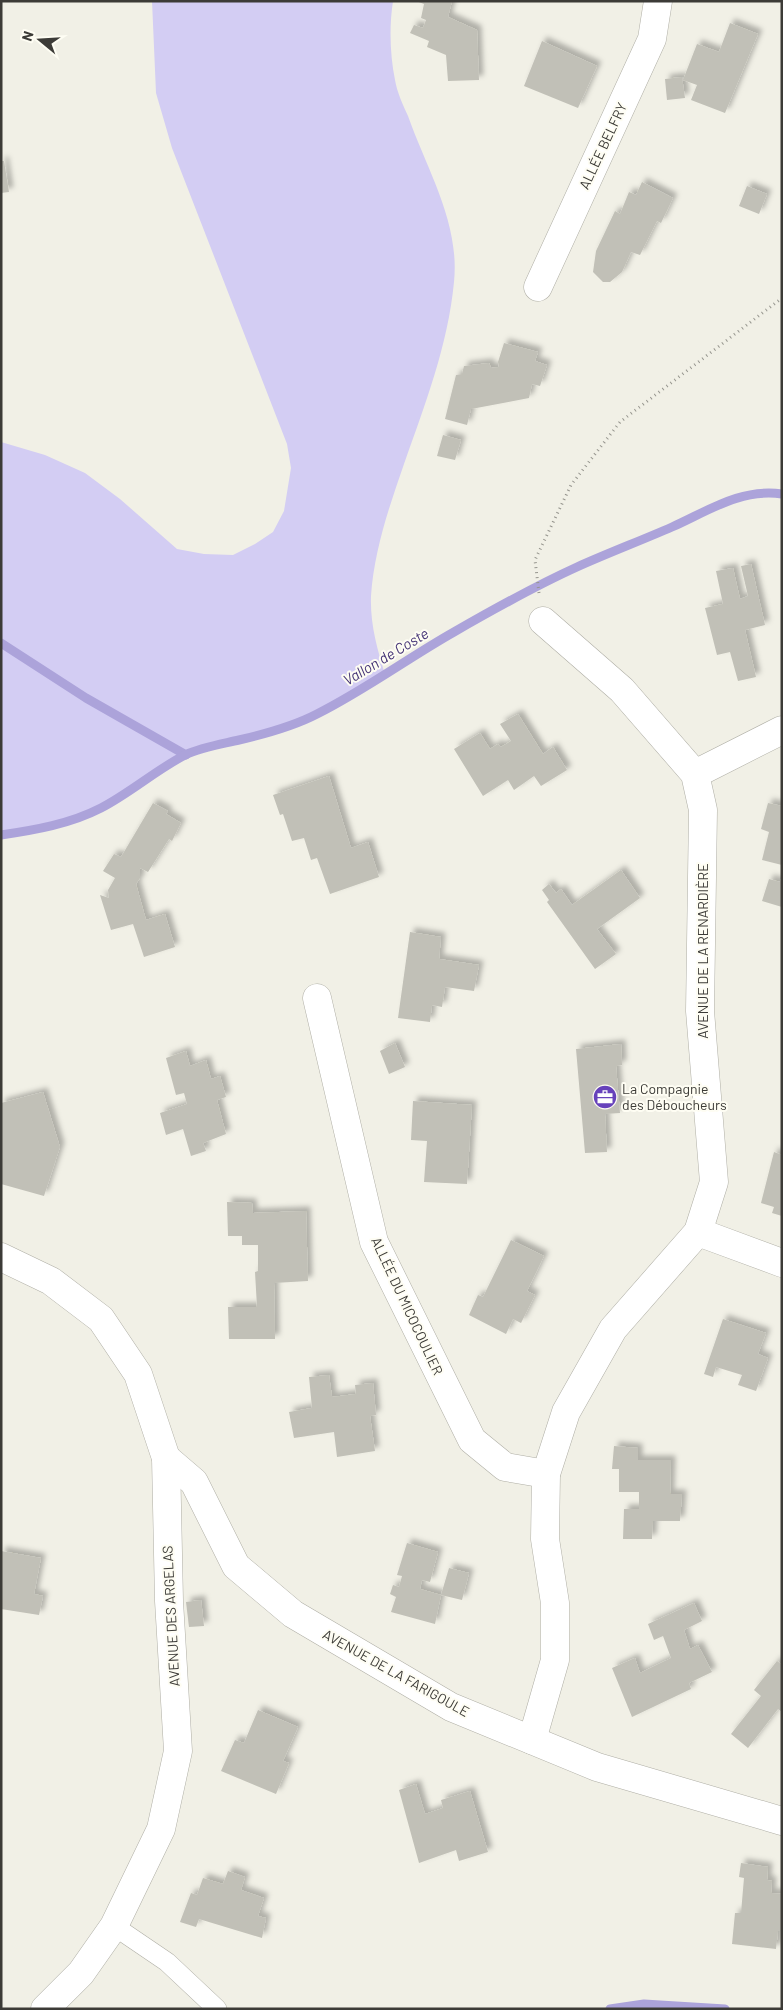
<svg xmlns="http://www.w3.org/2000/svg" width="783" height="2010" font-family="Barlow,sans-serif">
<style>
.green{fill:#d3cdf3}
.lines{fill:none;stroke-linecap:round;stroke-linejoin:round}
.stream{stroke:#aca3da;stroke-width:9}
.building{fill:#c1c0b7;filter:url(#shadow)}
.service-casing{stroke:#afaea5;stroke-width:20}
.minor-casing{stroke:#afaea5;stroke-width:29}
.path{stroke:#97968f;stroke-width:3;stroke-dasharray:1 4;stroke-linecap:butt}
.service{stroke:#fff;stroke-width:19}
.minor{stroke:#fff;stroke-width:28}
.labels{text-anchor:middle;stroke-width:4;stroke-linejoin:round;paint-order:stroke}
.street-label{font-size:14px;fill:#3c3b37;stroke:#fefdf3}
.poi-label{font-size:14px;fill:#3c3b37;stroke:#fefdf3;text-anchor:start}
.water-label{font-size:15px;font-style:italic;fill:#453476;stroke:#fefdf3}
</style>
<defs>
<filter id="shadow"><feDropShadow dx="4.5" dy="-4.5" stdDeviation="2.5" flood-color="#0004"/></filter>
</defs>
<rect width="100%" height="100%" fill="#f1f0e6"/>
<!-- green -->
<path class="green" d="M152 1H393C389 27 390 55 395 80 397 92 403 105 408 116 427 170 460 222 454 282 448 345 425 405 404 464 389 507 374 551 371 596 370 623 377 649 385 674L358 692 315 716 251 737 213 746 186 755 99 808 37 830 1 835V442L45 455 85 473 120 499 177 549 204 554 233 555 255 544 273 532 284 511 291 468 287 444 172 148 156 93Z"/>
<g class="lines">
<!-- stream -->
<g class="stream">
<path d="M1 643 86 698 186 755"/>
<path d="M1 835C35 830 70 824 101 808 130 793 156 770 185 755 202 747 222 744 239 740 265 734 294 726 317 714 365 690 408 658 454 632 494 609 535 586 577 567 608 553 640 541 672 527 708 511 741 488 782 494"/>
<path d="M610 2009 644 2004 725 2009"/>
</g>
</g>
<!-- building -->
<g class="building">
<path d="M416 1H452L448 17 477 30 479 80 448 81 446 55 427 47 429 41 410 33 414 25 423 28 426 20 421 18 424 4Z"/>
<path d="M730 23 758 34 725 113 691 100 697 85 683 80 697 44 719 52Z"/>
<path d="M542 41 597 66 578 108 524 86Z"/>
<path d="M682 77 685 98 667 100 665 79Z"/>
<path d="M1 161H4L9 192 1 193Z"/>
<path d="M642 182 673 198 661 223 657 221 640 255 631 252 622 272 610 282H603L593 272 596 251 615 211 620 214 629 192 636 195Z"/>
<path d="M747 186 767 194 759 214 739 206Z"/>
<path d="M504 343 538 352 535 361 547 365 540 386 532 384 529 398 471 409 467 425 445 419 456 375 462 374 464 366 489 363 491 368 499 367 498 362Z"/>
<path d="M443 435 461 440 455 460 437 456Z"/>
<path d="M751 564 765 625 745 630 756 677 738 681 730 652 717 655 705 608 723 604 716 571 733 568 740 599 748 596 741 566Z"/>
<path d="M518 714 543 754 553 747 567 770 541 786 534 776 514 790 508 780 483 796 454 749 480 733 490 749 498 744 501 747 511 741 500 724Z"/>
<path d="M329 776 351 848 368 842 379 877 330 894 317 858 311 860 304 838 292 841 283 814 280 815 273 795Z"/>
<path d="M153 803 168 811 166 814 181 823 172 841 169 839 148 872 140 868V878L136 884 146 920 165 914 175 947 144 957 133 924 111 930 100 895 109 898 108 890 115 878 103 871 114 854 121 857Z"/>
<path d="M768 803 782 806V865L762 860 769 832 761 829Z"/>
<path d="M621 870 640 898 597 929 616 954 595 969 547 902 549 900 542 890 549 884 556 893 561 889 572 905Z"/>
<path d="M782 876V907L762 901 769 879 780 882Z"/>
<path d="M410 932 441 937 439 959 479 965 474 991 445 987 442 1007 432 1005 430 1022 398 1018Z"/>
<path d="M395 1043 405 1067 389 1074 380 1051Z"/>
<path d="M621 1044 622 1065 616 1066 620 1113 605 1114 607 1152 585 1153 576 1049Z"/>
<path d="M186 1051 190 1066 206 1060 211 1079 220 1076 226 1097 217 1100 226 1134 203 1143 206 1151 191 1156 183 1129 166 1135 160 1113 187 1104 184 1093 176 1095 166 1058Z"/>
<path d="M43 1092 60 1147 44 1196 1 1184V1103Z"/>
<path d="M413 1101 472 1105 467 1184 424 1182 427 1141 411 1140Z"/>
<path d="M774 1152 782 1155V1216L772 1213 774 1207 761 1203Z"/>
<path d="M227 1202 252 1203 253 1213 306 1211 308 1281 274 1283 275 1339H229L228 1307H257L255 1272 258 1271V1245H242V1236H228Z"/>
<path d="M511 1240 544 1256 527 1291 535 1295 521 1323 513 1319 506 1334 469 1315 478 1295 483 1297Z"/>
<path d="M723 1319 766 1333 758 1354 768 1358 756 1391 738 1385 742 1375 716 1367 713 1377 704 1374Z"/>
<path d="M329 1375 332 1397 356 1394 355 1385 373 1383 376 1415 370 1416 375 1451 337 1457 334 1432 294 1438 289 1412 312 1408 309 1377Z"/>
<path d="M614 1446 638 1448V1460H671L670 1494H682L680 1521H653L652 1539H623L624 1509H639V1492H619V1469H612Z"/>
<path d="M407 1543 438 1552 430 1582 422 1580 420 1589 441 1595 435 1624 391 1612 396 1597 390 1594 393 1585 399 1587 402 1576 397 1575Z"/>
<path d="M1 1551 41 1558 34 1594 43 1596 39 1615 1 1609Z"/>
<path d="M449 1568 469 1573 462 1600 441 1595Z"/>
<path d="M201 1600 204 1626 189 1627 186 1602Z"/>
<path d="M694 1603 702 1621 684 1630 690 1649 698 1645 712 1672 689 1683 691 1689 632 1717 612 1668 635 1658 640 1673 671 1658 663 1636 654 1640 648 1624Z"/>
<path d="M777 1661 782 1665V1712L778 1709 748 1748 731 1734 761 1696 754 1690Z"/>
<path d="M258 1710 298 1727 283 1761 289 1763 276 1794 221 1771 235 1740 244 1743Z"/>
<path d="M416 1784 425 1814 443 1808 441 1800 470 1791 488 1852 459 1861 456 1850 419 1863 399 1790Z"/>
<path d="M741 1863 768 1867 767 1880 772 1881 771 1893 782 1894V1931H778L776 1949 732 1944 735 1913H741L744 1878 739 1877Z"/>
<path d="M228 1871 245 1877 241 1890 264 1898 258 1916 266 1918 262 1938 199 1919 196 1927 180 1922 191 1893 197 1895 203 1878 223 1884Z"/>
</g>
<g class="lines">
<!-- service casing -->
<g class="service-casing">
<path id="service" d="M114 1926 167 1962 217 2009"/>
</g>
<!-- minor casing -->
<g class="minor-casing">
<g id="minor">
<path d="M538 287 652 39 658 1"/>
<path d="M695 774 782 730"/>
<path d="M317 998 374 1242 472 1440 505 1467 546 1474"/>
<path d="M698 1232 782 1263"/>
<path d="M1 1257 51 1281 101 1319 138 1374 166 1458 169 1601 178 1751 161 1829 114 1926 81 1973 45 2009"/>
<path d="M166 1458 194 1482 236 1566 293 1614 451 1707 597 1767 782 1821"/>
<path d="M532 1740 555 1660V1603L545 1539 546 1474 566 1412 613 1329 698 1232 714 1182 700 1011 703 810 695 774 622 690 543 621"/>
</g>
</g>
<!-- path -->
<path class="path" d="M539 593 535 560 571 485 620 422 782 298"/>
<!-- service -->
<use href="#service" class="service"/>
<!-- minor -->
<use href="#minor" class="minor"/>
</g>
<!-- icons -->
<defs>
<g id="office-disc" transform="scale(1.25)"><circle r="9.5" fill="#6742bb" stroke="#fefdf3"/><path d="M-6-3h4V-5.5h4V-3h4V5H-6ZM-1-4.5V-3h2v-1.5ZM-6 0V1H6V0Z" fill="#fff"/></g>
</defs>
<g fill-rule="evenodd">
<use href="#office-disc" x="605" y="1097"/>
</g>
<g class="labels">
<!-- street labels -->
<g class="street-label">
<text transform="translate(603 146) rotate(-65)" y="5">ALLÉE BELFRY</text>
<text transform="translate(703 951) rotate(-90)" y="5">AVENUE DE LA RENARDIÈRE</text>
<text transform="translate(407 1306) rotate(65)" y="5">ALLÉE DU MICOCOULIER</text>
<text transform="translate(171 1616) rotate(-93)" y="5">AVENUE DES ARGELAS</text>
<text transform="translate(396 1673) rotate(29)" y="5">AVENUE DE LA FARIGOULE</text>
</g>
<!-- poi labels -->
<g class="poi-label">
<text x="622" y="1094">La Compagnie<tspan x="622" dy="16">des Déboucheurs</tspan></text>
</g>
<!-- water labels -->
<g class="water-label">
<text transform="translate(386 657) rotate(-31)" y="5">Vallon de Coste</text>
</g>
</g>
<!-- border -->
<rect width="783" height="2010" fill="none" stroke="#3c3b37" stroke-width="5"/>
<!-- north arrow -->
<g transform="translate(40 40) rotate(288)" stroke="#fefdf3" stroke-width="4" paint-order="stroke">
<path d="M0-4L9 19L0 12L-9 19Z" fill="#3c3b37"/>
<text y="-8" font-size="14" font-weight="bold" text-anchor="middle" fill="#3c3b37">N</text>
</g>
</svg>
